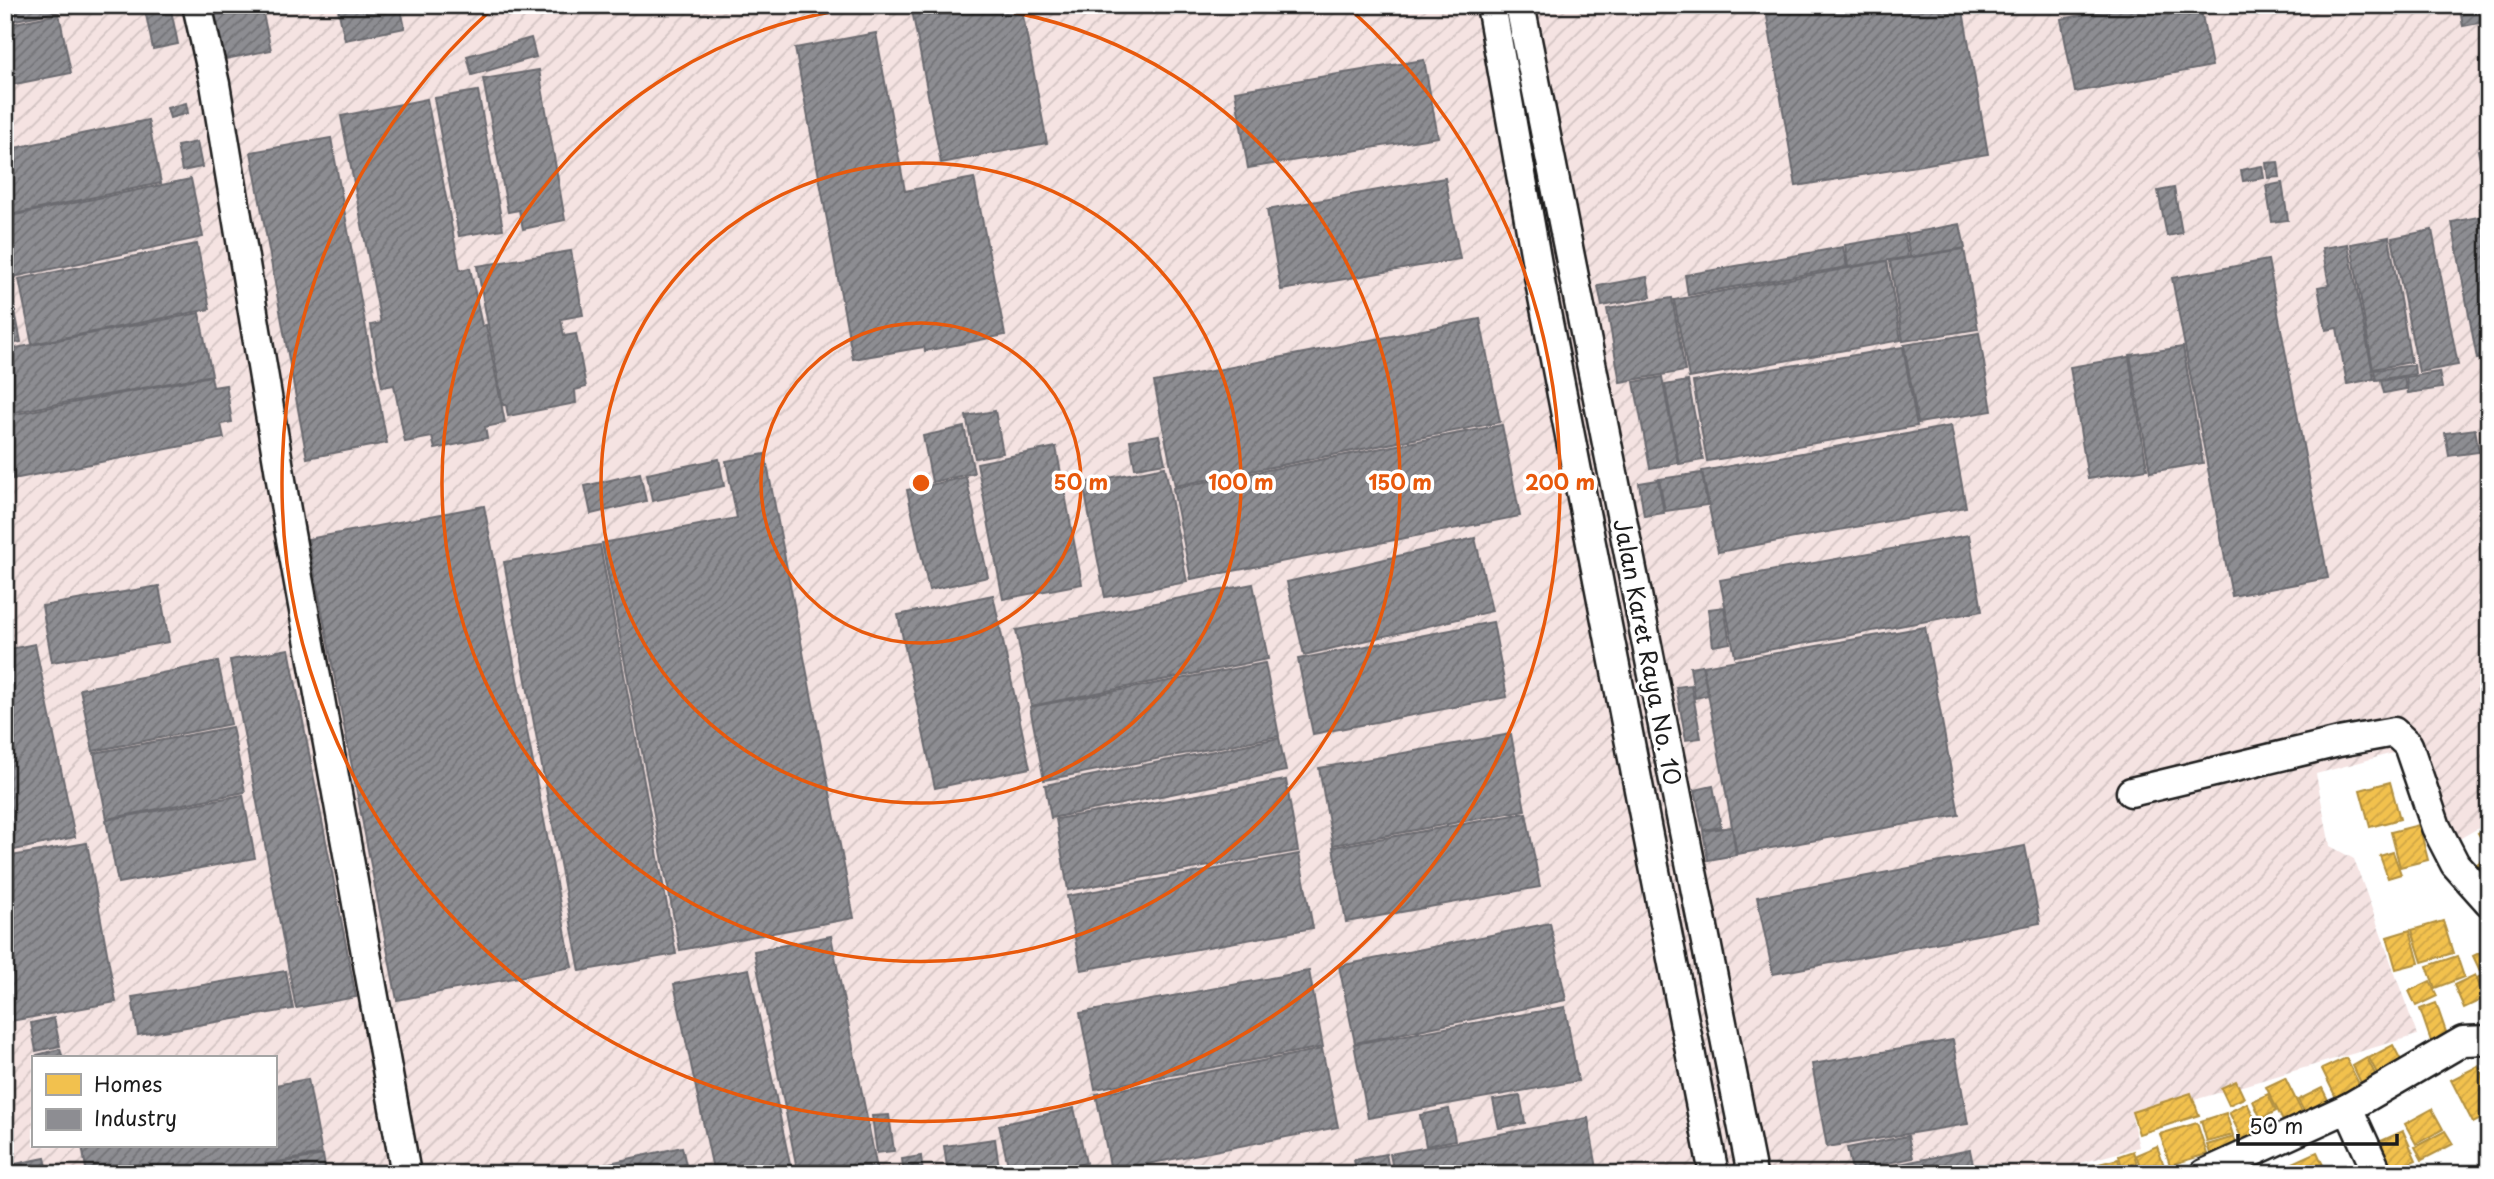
<svg xmlns="http://www.w3.org/2000/svg" width="2494" height="1179" font-family="'Playpen Sans',sans-serif">
<style>
.industrial{fill:url(#industrial-furrows);fill-rule:evenodd}
.homes{fill:url(#homes-hatch);stroke:#b2903f;stroke-width:2}
.industry{fill:url(#industry-hatch);stroke:#6b6b6f;stroke-width:2}
.lines{fill:none;stroke-linecap:round;stroke-linejoin:round}
.minor-casing{stroke:#1c1c1c;stroke-width:33}
.minor{stroke:#fff;stroke-width:28}
.ring{fill:none;stroke:#e8590c;stroke-width:3.5}
.labels{text-anchor:middle;stroke-width:7;stroke-linejoin:round;paint-order:stroke}
.street-label{font-size:23px;fill:#1c1c1c;stroke:#fff}
.centre{fill:#e8590c;stroke:#fff;stroke-width:3.5}
.ring-label{font-size:21px;text-anchor:middle;font-weight:bold;fill:#e8590c;stroke:#fff;stroke-width:7;stroke-linejoin:round;paint-order:stroke}
</style>
<defs>
<pattern id="industrial-furrows" width="10" height="10" patternUnits="userSpaceOnUse" patternTransform="scale(1.75)"><rect width="10" height="10" fill="#f5e3e2"/><path d="M-1 1l2-2M0 10L10 0M9 11l2-2" fill="none" stroke="#d1c2c1"/></pattern>
<pattern id="homes-hatch" width="6" height="6" patternUnits="userSpaceOnUse" patternTransform="scale(1.75)"><rect width="6" height="6" fill="#f2c14e"/><path d="M-1 1l2-2M0 6l6-6M5 7l2-2" fill="none" stroke="#cfa544"/></pattern>
<pattern id="industry-hatch" width="6" height="6" patternUnits="userSpaceOnUse" patternTransform="scale(1.75)"><rect width="6" height="6" fill="#8d8d92"/><path d="M-1 1l2-2M0 6l6-6M5 7l2-2" fill="none" stroke="#727276"/></pattern>
</defs>
<rect width="100%" height="100%" fill="#fff"/>
<filter id="ink" filterUnits="userSpaceOnUse"><feTurbulence type="fractalNoise" baseFrequency=".0143" numOctaves="2"/><feDisplacementMap in="SourceGraphic" scale="14" xChannelSelector="R" yChannelSelector="G"/><feConvolveMatrix kernelMatrix="1 2 1 2 8 2 1 2 1" color-interpolation-filters="sRGB"/></filter>
<g filter="url(#ink)">
<!-- industrial -->
<path class="industrial" d="M5 5H2489V822L2452 843 2415 747 2316 774 2330 846 2354 859 2417 1035 2132 1118 2139 1147 2081 1163 2084 1174H5ZM33 1058H275V1146H33Z"/>
<!-- homes -->
<g class="homes">
<path d="M2390 782 2400 819 2370 827 2360 790Z"/>
<path d="M2419 825 2428 860 2400 867 2391 832Z"/>
<path d="M2489 827V852L2478 833Z"/>
<path d="M2393 852 2401 874 2388 878 2380 856Z"/>
<path d="M2489 857V880L2483 883 2473 866Z"/>
<path d="M2443 921 2453 953 2422 962 2412 930Z"/>
<path d="M2410 930 2419 963 2396 969 2387 937Z"/>
<path d="M2489 948V969L2481 973 2473 956Z"/>
<path d="M2457 956 2464 977 2435 988 2427 966Z"/>
<path d="M2489 972V996L2487 997 2477 978Z"/>
<path d="M2475 975 2485 998 2464 1008 2454 985Z"/>
<path d="M2430 981 2437 996 2416 1006 2409 991Z"/>
<path d="M2436 1003 2447 1035 2431 1041 2420 1009Z"/>
<path d="M2393 1045 2404 1066 2380 1079 2369 1058Z"/>
<path d="M2346 1058 2365 1096 2341 1108 2322 1069Z"/>
<path d="M2367 1058 2378 1080 2363 1087 2353 1066Z"/>
<path d="M2478 1066 2489 1087V1115L2473 1123 2451 1080Z"/>
<path d="M2285 1078 2306 1120 2287 1129 2266 1087Z"/>
<path d="M2236 1081 2244 1098 2229 1105 2221 1088Z"/>
<path d="M2322 1088 2332 1108 2308 1119 2298 1100Z"/>
<path d="M2191 1093 2199 1115 2139 1134 2132 1112Z"/>
<path d="M2268 1094 2276 1111 2261 1119 2253 1101Z"/>
<path d="M2247 1103 2263 1136 2245 1145 2229 1112Z"/>
<path d="M2432 1109 2443 1129 2416 1144 2405 1124Z"/>
<path d="M2226 1113 2233 1135 2207 1142 2201 1121Z"/>
<path d="M2197 1123 2207 1154 2170 1165 2160 1134Z"/>
<path d="M2403 1131 2416 1160 2386 1174 2370 1146Z"/>
<path d="M2445 1131 2453 1144 2422 1160 2415 1147Z"/>
<path d="M2234 1137 2237 1147 2211 1156 2207 1145Z"/>
<path d="M2157 1146 2167 1174H2143L2136 1155Z"/>
<path d="M2133 1151 2140 1174H2124L2119 1156Z"/>
<path d="M2317 1152 2327 1174H2298L2293 1163Z"/>
<path d="M2118 1159 2122 1174H2081L2080 1169Z"/>
</g>
<!-- industry -->
<g class="industry">
<path d="M5 5H92L5 22Z"/>
<path d="M144 5H170L178 44 153 49Z"/>
<path d="M218 5H261L271 50 220 60 208 7Z"/>
<path d="M355 5H400L405 28 345 40 338 9Z"/>
<path d="M911 5H1021L1047 143 941 163Z"/>
<path d="M1765 5H1962L1988 154 1796 186Z"/>
<path d="M2134 5H2200L2212 66 2075 92 2061 19Z"/>
<path d="M2459 5H2489V21L2463 26Z"/>
<path d="M59 14 71 73 5 86V25Z"/>
<path d="M876 33 905 191 974 178 1005 335 925 351 924 347 853 359 795 48Z"/>
<path d="M531 38 536 57 472 75 467 56Z"/>
<path d="M1424 60 1438 137 1248 168 1235 91Z"/>
<path d="M539 70 565 220 523 229 519 210 508 212 483 79Z"/>
<path d="M478 91 503 229 459 236 434 98Z"/>
<path d="M427 99 460 270 470 268 482 326 486 325 505 423 485 427 487 438 435 449 432 437 405 442 394 385 382 387 371 325 381 323 341 116Z"/>
<path d="M186 103 188 113 170 118 167 108Z"/>
<path d="M148 120 161 183 5 216V150Z"/>
<path d="M331 138 387 443 307 458 251 152Z"/>
<path d="M197 142 202 167 182 171 177 146Z"/>
<path d="M2489 148V207L2478 150Z"/>
<path d="M2278 162 2280 177 2268 178 2266 163Z"/>
<path d="M2262 166 2264 178 2243 181 2241 170Z"/>
<path d="M1445 178 1460 259 1281 290 1267 210Z"/>
<path d="M191 179 203 237 13 277 5 240V217Z"/>
<path d="M2282 183 2288 220 2272 222 2266 186Z"/>
<path d="M2174 188 2182 233 2167 236 2158 191Z"/>
<path d="M2489 215V357L2477 359 2452 222Z"/>
<path d="M1960 224 1965 248 1910 257 1906 234Z"/>
<path d="M2432 230 2458 365 2419 372 2392 238Z"/>
<path d="M1904 235 1908 257 1848 267 1845 245Z"/>
<path d="M2389 237 2411 362 2373 369 2351 244Z"/>
<path d="M197 244 210 309 32 344 19 279Z"/>
<path d="M2348 244 2374 379 2347 384 2337 328 2326 330 2318 287 2329 285 2322 248Z"/>
<path d="M1843 247 1847 267 1688 295 1685 275Z"/>
<path d="M1964 249 1978 329 1903 341 1890 261Z"/>
<path d="M571 251 583 315 561 319 564 336 576 334 586 387 575 390 576 403 508 416 506 405H503L477 266Z"/>
<path d="M5 259 21 342 5 345Z"/>
<path d="M2268 260 2328 578 2232 596 2172 278Z"/>
<path d="M1887 261 1901 340 1689 378 1674 300Z"/>
<path d="M1647 277 1651 297 1602 306 1598 286Z"/>
<path d="M1672 298 1685 371 1620 382 1607 309Z"/>
<path d="M199 313 212 375 5 414V350Z"/>
<path d="M1480 319 1500 422 1175 486 1154 382Z"/>
<path d="M1979 333 1992 411 1918 423 1904 345Z"/>
<path d="M1903 347 1917 426 1707 461 1693 382Z"/>
<path d="M2183 347 2203 463 2150 472 2130 355Z"/>
<path d="M2129 357 2147 469 2088 479 2070 367Z"/>
<path d="M2414 365 2415 374 2376 380 2374 370Z"/>
<path d="M2439 372 2442 388 2408 393 2406 377Z"/>
<path d="M211 376 213 387 226 385 232 422 221 424 224 438 13 479 5 438V416Z"/>
<path d="M1662 377 1678 463 1650 468 1634 382Z"/>
<path d="M2404 377 2406 389 2384 393 2381 381Z"/>
<path d="M1688 381 1703 460 1679 464 1665 385Z"/>
<path d="M995 411 1003 453 975 458 966 416Z"/>
<path d="M1502 425 1520 516 1191 579 1173 488Z"/>
<path d="M1951 426 1966 507 1718 552 1702 471Z"/>
<path d="M964 427 974 473 932 482 923 436Z"/>
<path d="M2475 429 2479 452 2449 456 2445 433Z"/>
<path d="M1159 435 1165 463 1135 468 1130 440Z"/>
<path d="M1056 447 1082 584 1003 599 977 463Z"/>
<path d="M765 454 854 918 680 950 602 543 737 518 726 461Z"/>
<path d="M719 459 724 486 652 501 647 474Z"/>
<path d="M1165 467 1187 582 1105 597 1083 483Z"/>
<path d="M640 473 646 501 591 514 585 486Z"/>
<path d="M1702 473 1707 505 1665 511 1659 479Z"/>
<path d="M966 477 988 577 929 590 907 490Z"/>
<path d="M1658 480 1664 513 1644 516 1639 483Z"/>
<path d="M484 506 572 967 397 1000 308 539Z"/>
<path d="M1969 535 1982 611 1735 656 1720 580Z"/>
<path d="M1475 538 1492 611 1304 655 1287 582Z"/>
<path d="M600 545 676 954 580 971 504 562Z"/>
<path d="M1253 584 1268 659 1031 706 1016 630Z"/>
<path d="M159 586 169 642 52 662 42 606Z"/>
<path d="M993 595 1030 768 935 788 898 615Z"/>
<path d="M1724 607 1730 643 1713 646 1708 609Z"/>
<path d="M1493 622 1507 697 1313 734 1298 659Z"/>
<path d="M1925 627 1959 815 1737 854 1703 666Z"/>
<path d="M35 644 75 837 5 852V650Z"/>
<path d="M289 649 356 997 296 1008 230 660Z"/>
<path d="M218 662 231 724 93 751 80 689Z"/>
<path d="M1265 663 1279 736 1044 780 1030 707Z"/>
<path d="M1702 665 1708 695 1695 698 1690 667Z"/>
<path d="M1691 685 1701 738 1686 740 1676 687Z"/>
<path d="M232 727 245 792 107 819 94 753Z"/>
<path d="M1511 734 1525 810 1333 845 1319 768Z"/>
<path d="M1279 738 1286 771 1051 818 1045 785Z"/>
<path d="M1286 780 1298 851 1068 890 1056 819Z"/>
<path d="M1713 786 1721 827 1703 830 1695 790Z"/>
<path d="M243 795 255 858 118 883 106 820Z"/>
<path d="M1526 813 1540 887 1346 922 1333 847Z"/>
<path d="M1732 827 1736 855 1708 860 1703 831Z"/>
<path d="M87 843 116 1002 5 1022V857Z"/>
<path d="M2025 846 2040 923 1773 974 1757 897Z"/>
<path d="M1299 854 1313 928 1081 970 1067 896Z"/>
<path d="M1550 923 1566 1000 1355 1043 1339 966Z"/>
<path d="M831 936 878 1174H798L754 951Z"/>
<path d="M749 969 792 1174H714L674 984Z"/>
<path d="M286 971 293 1009 138 1035 132 997Z"/>
<path d="M1309 971 1323 1047 1095 1089 1080 1013Z"/>
<path d="M1565 1007 1578 1081 1368 1118 1354 1044Z"/>
<path d="M54 1018 60 1046 36 1051 31 1023Z"/>
<path d="M1953 1040 1968 1124 1827 1147 1812 1064Z"/>
<path d="M60 1049 63 1058H38L37 1055Z"/>
<path d="M1322 1049 1338 1127 1111 1171 1096 1094Z"/>
<path d="M308 1079 322 1154 212 1174H87L82 1146H275V1085Z"/>
<path d="M1520 1096 1525 1123 1499 1128 1493 1100Z"/>
<path d="M1074 1108 1086 1163 1036 1174H1010L999 1125Z"/>
<path d="M1449 1109 1455 1140 1426 1146 1420 1115Z"/>
<path d="M889 1115 894 1151 877 1153 872 1116Z"/>
<path d="M1588 1118 1598 1174H1394L1390 1154Z"/>
<path d="M1908 1136 1913 1158 1852 1170 1847 1148Z"/>
<path d="M995 1139 1000 1174H948L944 1146Z"/>
<path d="M682 1147 688 1174H560Z"/>
<path d="M1970 1150 1975 1174H1850Z"/>
<path d="M1386 1154 1390 1174H1357L1354 1160Z"/>
<path d="M323 1155 326 1174H220Z"/>
<path d="M921 1156 923 1174H904L902 1159Z"/>
<path d="M45 1158 49 1174H5V1166Z"/>
</g>
<g class="lines">
<!-- minor casing -->
<g class="minor-casing">
<g id="minor">
<path d="M197 5 215 84 289 528 406 1174"/>
<path d="M1491 5 1541 287 1714 1174"/>
<path d="M1520 5 1752 1174"/>
<path d="M2131 792 2339 742 2394 732 2408 745 2436 827 2455 864 2489 902"/>
<path d="M2348 1108 2378 1174"/>
<path d="M2204 1174 2348 1108 2463 1041 2489 1040"/>
</g>
</g>
<!-- minor -->
<use href="#minor" class="minor"/>
</g>
</g>
<!-- distance rings -->
<g class="ring">
<circle cx="921" cy="483" r="160"/>
<circle cx="921" cy="483" r="320"/>
<path d="M959 5A479 479 0 1 1 883 5"/>
<path d="M1349 8A639 639 0 1 1 493 8"/>
</g>
<g class="labels">
<!-- street labels -->
<g class="street-label">
<text transform="translate(1647 652) rotate(79)" y="8">Jalan Karet Raya No. 10</text>
</g>
</g>
<circle cx="921" cy="483" r="10" class="centre"/>
<g class="ring-label">
<text x="1081" y="490">50 m</text>
<text x="1241" y="490">100 m</text>
<text x="1400" y="490">150 m</text>
<text x="1560" y="490">200 m</text>
</g>
<!-- margin -->
<rect width="2494" height="1179" fill="none" stroke="#fff" stroke-width="28"/>
<rect x="14" y="14" width="2466" height="1151" fill="none" stroke="#1c1c1c" stroke-width="2.5" filter="url(#ink)"/>
<!-- legend -->
<rect x="32" y="1056" width="245" height="91" fill="#ffffff" stroke="#a4a4a4" stroke-width="2"/>
<rect x="46" y="1074" width="35" height="21" fill="#f2c14e" stroke="#a4a4a4" stroke-width="2"/>
<text x="94" y="1092" font-size="21" fill="#1c1c1c">Homes</text>
<rect x="46" y="1109" width="35" height="21" fill="#8d8d92" stroke="#a4a4a4" stroke-width="2"/>
<text x="94" y="1126" font-size="21" fill="#1c1c1c">Industry</text>
<!-- scale -->
<path d="M2238 1134v10h159v-10" fill="none" stroke="#1c1c1c" stroke-width="3.5"/>
<text x="2249" y="1134" font-size="21" fill="#1c1c1c" stroke="#ffffff" stroke-width="5" paint-order="stroke">50 m</text>
</svg>
